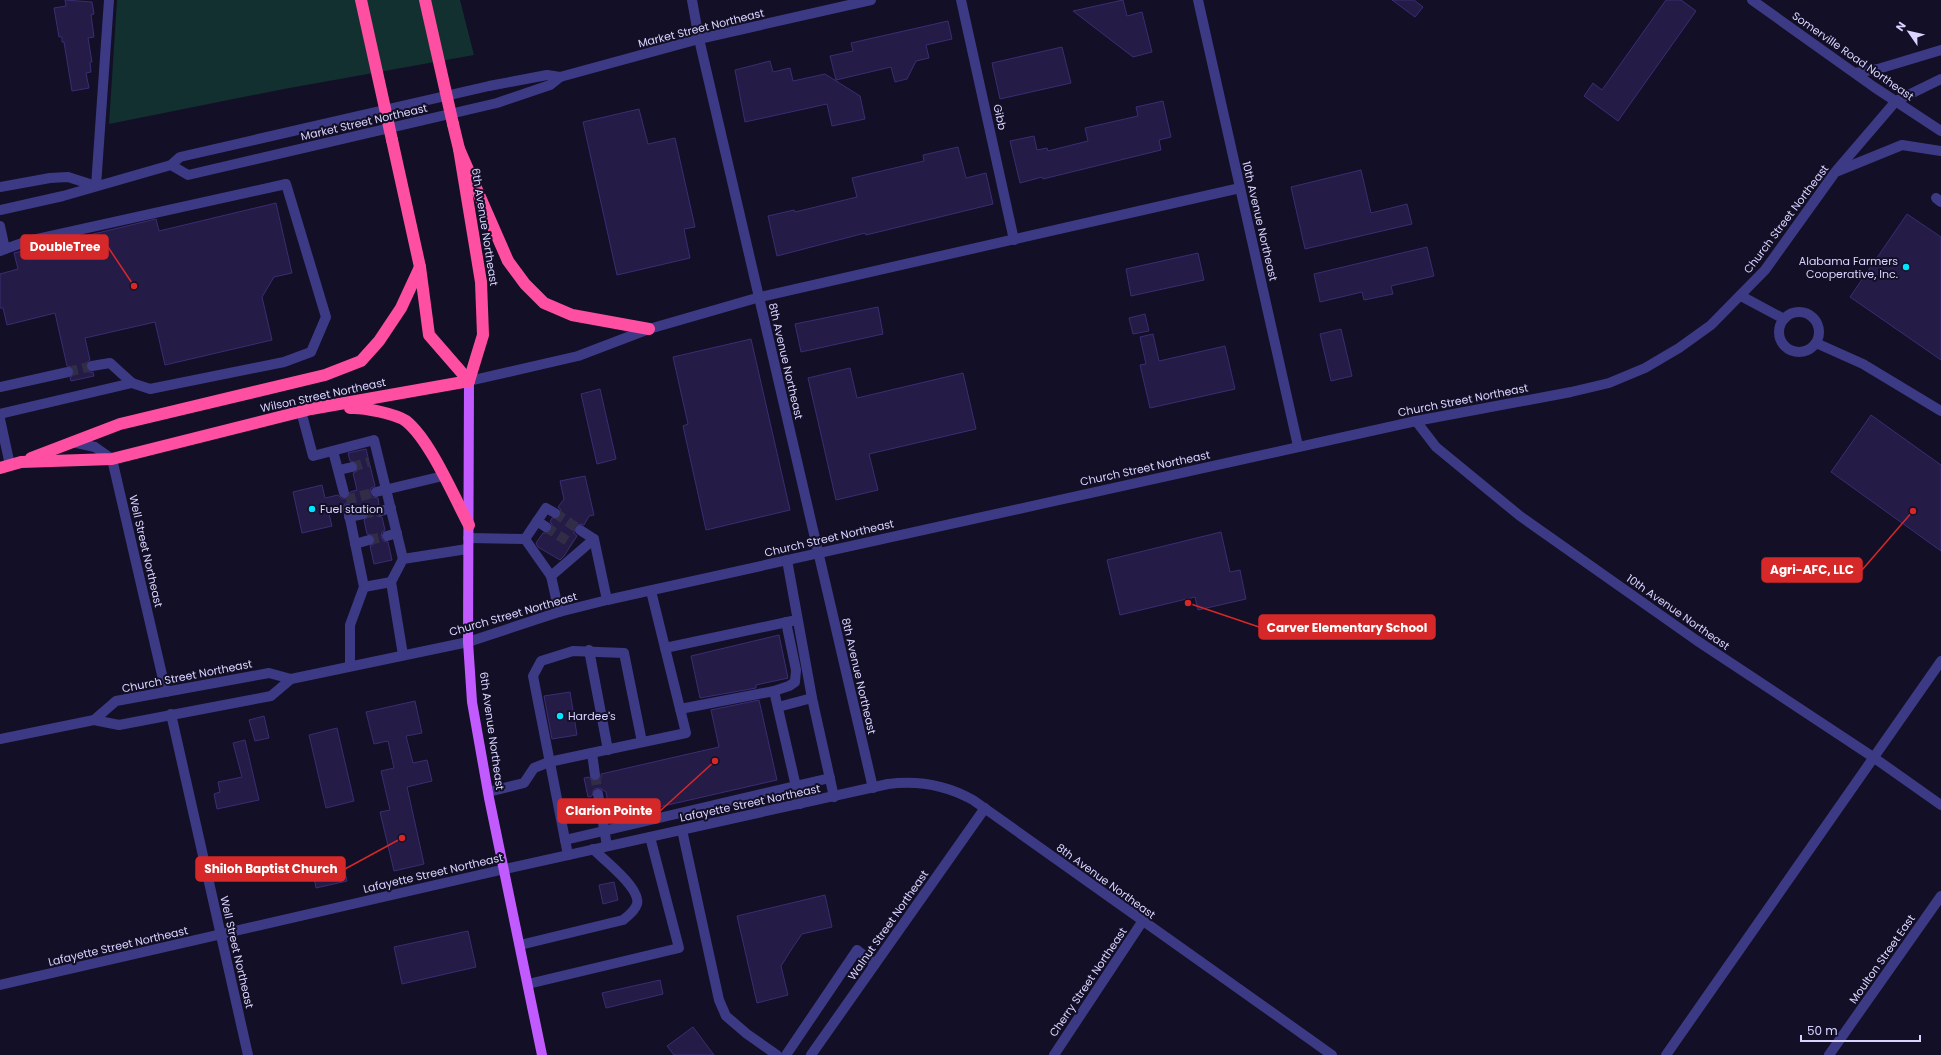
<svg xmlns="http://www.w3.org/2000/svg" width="1941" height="1055" font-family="Poppins,sans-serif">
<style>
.green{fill:#12302f}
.building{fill:#241b47;stroke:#3b2d73}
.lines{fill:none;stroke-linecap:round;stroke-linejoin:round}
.minor-tunnel{stroke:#312d47;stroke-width:10;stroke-dasharray:10 5;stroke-linecap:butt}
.minor{stroke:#3d3a85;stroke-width:10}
.major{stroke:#c25bff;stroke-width:10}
.highway{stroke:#ff4fa3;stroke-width:12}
.highway-bridge{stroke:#ff4fa3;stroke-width:12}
.poi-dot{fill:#00e5ff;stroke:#130f26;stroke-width:1.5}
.labels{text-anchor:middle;stroke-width:4;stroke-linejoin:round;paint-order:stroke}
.street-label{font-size:11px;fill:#d9d4ff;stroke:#130f26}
.poi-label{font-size:11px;fill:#d9d4ff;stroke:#130f26;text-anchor:start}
.leader{fill:none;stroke:#d62828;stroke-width:1.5}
.callout-dot{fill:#d62828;stroke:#130f26;stroke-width:1.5}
.callout{fill:#d62828;stroke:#d62828;stroke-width:1.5}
.callout-label{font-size:12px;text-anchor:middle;font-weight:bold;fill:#fff}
</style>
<rect width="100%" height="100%" fill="#130f26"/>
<!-- green -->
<path class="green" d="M117 0H460L474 55 284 89 109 124Z"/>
<!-- building -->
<g class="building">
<path d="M65 0 92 2 94 14 91 15 94 37 88 38 92 62H90L91 72 86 73 89 88 72 91 64 42H62V37H59L54 8 66 6Z"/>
<path d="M1123 0 1127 16 1142 12 1152 52 1133 57 1073 11Z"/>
<path d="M1392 0H1414L1423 7 1415 17Z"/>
<path d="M1666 0H1681L1696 11 1618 121 1584 96 1593 83 1602 90Z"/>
<path d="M948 21 952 39 926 45 929 58 916 61 907 79 895 82 891 67 836 80 830 56 853 51 851 43Z"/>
<path d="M1062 47 1071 83 1000 99 992 63Z"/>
<path d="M770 61 773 72 790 68 793 81 825 74 860 96 865 119 832 126 827 104 745 122 735 70Z"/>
<path d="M1163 101 1171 137 1159 140 1161 150 1043 179 1042 177 1020 183 1010 141 1034 136 1037 150 1047 148 1048 151 1088 141 1085 128 1138 116 1136 107Z"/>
<path d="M639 109 648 144 675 138 695 227 684 229 690 258 617 275 583 122Z"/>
<path d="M958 147 966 178 986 173 993 204 866 235 865 233 777 256 768 216 794 210 795 212 857 197 852 178 924 161 923 155Z"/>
<path d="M1361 170 1371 213 1407 204 1412 224 1305 249 1291 187Z"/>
<path d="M276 203 292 273 274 277 262 297 272 340 165 365 155 322 85 338 90 360 86 363V367L89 372H93L94 376 71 381 70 378 74 374V370L72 367 67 366 55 313 7 325 3 308H0V274L18 269 14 253 156 219 159 231Z"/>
<path d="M1907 214 1941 237V360L1850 297Z"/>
<path d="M1427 247 1434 276 1391 286 1393 294 1364 300 1362 292 1320 302 1314 274Z"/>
<path d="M1198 253 1204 280 1131 296 1126 269Z"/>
<path d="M878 307 883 334 801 352 795 324Z"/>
<path d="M1145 314 1149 331 1133 334 1129 318Z"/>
<path d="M1341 329 1352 376 1331 381 1320 334Z"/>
<path d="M1153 334 1159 361 1225 346 1235 389 1150 408 1140 365 1146 364 1140 337Z"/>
<path d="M751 339 790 510 706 530 683 426 688 424 673 357Z"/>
<path d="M850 368 857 398 963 373 976 429 869 454 878 490 836 500 808 378Z"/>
<path d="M600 389 616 459 597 464 581 394Z"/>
<path d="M1871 415 1941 465V551L1831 472Z"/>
<path d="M366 449 375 486 371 488 370 493 372 497 378 498 379 505 376 507 375 512 377 516 382 517 385 530 382 532 381 537 383 541 388 542 392 560 374 564 370 546 374 544 375 539 373 535 367 534 364 520 369 516 368 509 361 506 354 508 350 503H346L342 507V511L329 514 332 526 302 533 293 492 322 485 325 498 338 495 342 499 348 498 350 492 357 490 353 473 357 471 358 466 356 462 350 461 348 453Z"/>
<path d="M585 476 594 515 589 516 584 525 580 524 575 526 574 533 577 536 564 556 560 560 538 547 536 543 543 533H549L552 530V524L550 522 552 518 558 519 561 516V510L558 507 564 499 560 481Z"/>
<path d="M1221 532 1230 572 1240 570 1246 599 1198 610 1195 597 1120 615 1107 560Z"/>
<path d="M779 635 788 678 756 685V688L700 698 691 656Z"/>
<path d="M570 692 577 735 552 739 544 696Z"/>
<path d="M759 700 777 780 611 818 606 792 600 788 594 789 592 796 588 797 584 778 589 777 592 781H596L601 778V774L719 747 711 710Z"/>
<path d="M415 701 422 733 406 736 413 763 427 760 432 781 407 787 424 864 394 871 380 812 390 810 381 771 394 768 388 741 374 744 366 712Z"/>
<path d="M264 716 269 738 255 741 249 720Z"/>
<path d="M337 728 354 801 326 808 309 735Z"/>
<path d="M245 740 259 800 217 809 214 794 220 792 218 782 242 777 233 743Z"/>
<path d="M342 860 347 881 316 888 312 867Z"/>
<path d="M614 882 618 900 603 904 599 885Z"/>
<path d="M825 895 832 927 802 934 793 947 781 966 788 995 757 1003 737 916Z"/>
<path d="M468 931 476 967 402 984 394 947Z"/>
<path d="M660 980 663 994 606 1008 602 993Z"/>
<path d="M693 1027 714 1055H674L667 1046Z"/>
</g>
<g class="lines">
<!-- minor-tunnel -->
<g class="minor-tunnel">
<path d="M68 372 92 366"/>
<path d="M352 467 369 462"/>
<path d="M346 500 376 492"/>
<path d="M555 513 580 530"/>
<path d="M363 514 381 511"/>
<path d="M546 527 572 544"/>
<path d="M369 540 387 536"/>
<path d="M595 775 598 794"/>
</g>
<!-- minor -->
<g class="minor">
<path d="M692 0 699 39 873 788"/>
<path d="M961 0 1014 240"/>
<path d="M1198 0 1298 446"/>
<path d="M1752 0 1874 87 1941 131"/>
<path d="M1855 73 1878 69 1941 50"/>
<path d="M171 165 188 175 497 103 550 85 560 77"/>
<path d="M1838 171 1902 145 1941 151"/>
<path d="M96 186 109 0"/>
<path d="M0 187 50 178 68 177 96 186"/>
<path d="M1936 198 1941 202"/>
<path d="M0 210 63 196 171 165 180 157 489 86 547 75 560 77 699 39 871 0"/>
<path d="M0 226 5 249 0 251"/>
<path d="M1741 296 1784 319"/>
<circle cx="1799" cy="332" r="20"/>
<path d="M1816 343 1863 364 1941 411"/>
<path d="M92 366 110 363 132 383"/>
<path d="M469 381 578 356 649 329 760 297 1240 188"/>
<path d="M0 387 68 372"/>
<path d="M301 411 313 456 374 440 403 559"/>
<path d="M0 414 132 383 150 389 284 362 311 352 326 317 286 184 28 241 5 249"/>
<path d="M0 419 10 465"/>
<path d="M1416 421 1436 447 1520 516 1696 640 1873 757 1941 805"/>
<path d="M72 442 95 447 112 459 166 692"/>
<path d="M333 451 344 493"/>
<path d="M339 470 352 467"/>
<path d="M376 492 443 476"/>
<path d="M348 509 364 587 350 625V665"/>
<path d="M381 511 391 508"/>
<path d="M349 517 363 514"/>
<path d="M537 521 546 527"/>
<path d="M580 530 594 539 607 600"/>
<path d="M387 536 397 533"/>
<path d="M468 538 525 539 546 508 555 513"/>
<path d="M525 539 551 576 559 612"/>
<path d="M355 544 369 540"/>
<path d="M787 560 812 698 834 797"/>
<path d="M551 576 594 539"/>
<path d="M391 582 403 655"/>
<path d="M364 587 391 582 403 559 467 549"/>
<path d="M665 648 792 621"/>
<path d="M589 650 608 750"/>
<path d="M774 691 800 804"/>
<path d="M778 707 812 698"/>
<path d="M680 709 774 691 789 686 795 682 796 670 786 622"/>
<path d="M171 714 248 1055"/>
<path d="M94 720 116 701 269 673 291 679 468 642 559 612 607 600 1416 421 1571 392 1609 383 1645 368 1679 348 1711 325 1765 270 1836 171 1896 101 1941 79"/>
<path d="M0 739 94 720 119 725 271 696 291 679"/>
<path d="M592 753 595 775"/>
<path d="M488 792 524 783 534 768 549 762 686 733 651 591"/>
<path d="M598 794 607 846"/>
<path d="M682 830 719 1000 726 1016 747 1034 777 1055"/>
<path d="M565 840 830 778"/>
<path d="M568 855 533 676 541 661 573 651 624 653 642 742"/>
<path d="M520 945 623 920C628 916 635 911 637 904 641 888 604 860 593 849"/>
<path d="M528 984 679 948 650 837"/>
<path d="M0 985 505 869 888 784C919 780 946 785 973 800L1332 1055"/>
<path d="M786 1055 857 950 875 964"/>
<path d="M811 1055 985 808"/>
<path d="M1054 1055 1142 922"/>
<path d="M1666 1055 1941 661"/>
<path d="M1829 1055 1941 896"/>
</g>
<!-- major -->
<path class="major" d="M469 381 468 642 472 702 489 798 542 1055"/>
<!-- highway -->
<g class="highway">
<path d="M453 124 459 149 481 282 483 335 469 381"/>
<path d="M392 140 420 267 429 335 469 381"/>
<path d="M459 149 508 261 525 284 544 303 572 315 649 329"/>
<path d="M350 408C363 407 396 414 406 421 430 440 454 497 469 525"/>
<path d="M31 458 120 424 325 375 361 361 379 341 401 308 420 267"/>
<path d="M0 468 21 462 112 459 311 409 469 381"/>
</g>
<!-- highway-bridge -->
<g class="highway-bridge">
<path d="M361 0 392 140"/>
<path d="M425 0 453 124"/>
</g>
</g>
<!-- markers -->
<g class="poi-dot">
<circle cx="1906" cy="267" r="4"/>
<circle cx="312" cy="509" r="4"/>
<circle cx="560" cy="716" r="4"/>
</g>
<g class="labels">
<!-- street labels -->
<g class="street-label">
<text transform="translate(701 28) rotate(-14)" y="4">Market Street Northeast</text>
<text transform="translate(1853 56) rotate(35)" y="4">Somerville Road Northeast</text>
<text transform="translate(1000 117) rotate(77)" y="4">Gibb</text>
<text transform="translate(364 122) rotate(-13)" y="4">Market Street Northeast</text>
<text transform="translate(1786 219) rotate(-53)" y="4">Church Street Northeast</text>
<text transform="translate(1260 221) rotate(77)" y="4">10th Avenue Northeast</text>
<text transform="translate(485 227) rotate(81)" y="4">6th Avenue Northeast</text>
<text transform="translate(786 361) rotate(77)" y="4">8th Avenue Northeast</text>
<text transform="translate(323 395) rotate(-12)" y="4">Wilson Street Northeast</text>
<text transform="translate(1463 400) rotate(-11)" y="4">Church Street Northeast</text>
<text transform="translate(1145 468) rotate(-12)" y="4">Church Street Northeast</text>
<text transform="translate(829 538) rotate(-13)" y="4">Church Street Northeast</text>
<text transform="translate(146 551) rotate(77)" y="4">Well Street Northeast</text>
<text transform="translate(1678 612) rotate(35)" y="4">10th Avenue Northeast</text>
<text transform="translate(513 614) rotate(-16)" y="4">Church Street Northeast</text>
<text transform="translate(187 676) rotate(-11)" y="4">Church Street Northeast</text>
<text transform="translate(859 676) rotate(77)" y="4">8th Avenue Northeast</text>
<text transform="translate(492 731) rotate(82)" y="4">6th Avenue Northeast</text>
<text transform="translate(750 803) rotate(-12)" y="4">Lafayette Street Northeast</text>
<text transform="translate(433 873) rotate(-13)" y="4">Lafayette Street Northeast</text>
<text transform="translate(1106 881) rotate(36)" y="4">8th Avenue Northeast</text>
<text transform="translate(888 925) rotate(-55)" y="4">Walnut Street Northeast</text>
<text transform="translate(118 946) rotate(-13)" y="4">Lafayette Street Northeast</text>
<text transform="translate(237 952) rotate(77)" y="4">Well Street Northeast</text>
<text transform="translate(1882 959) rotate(-55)" y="4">Moulton Street East</text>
<text transform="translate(1088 982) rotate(-56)" y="4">Cherry Street Northeast</text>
</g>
<!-- poi labels -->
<g class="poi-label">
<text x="1898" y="265" text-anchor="end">Alabama Farmers<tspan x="1898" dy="13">Cooperative, Inc.</tspan></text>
<text x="320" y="513">Fuel station</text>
<text x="568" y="720">Hardee's</text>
</g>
</g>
<!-- callouts -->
<path class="leader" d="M134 286L108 247M1913 511L1862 570M1188 603L1259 627M715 761L660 811M402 838L345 869"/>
<g class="callout-dot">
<circle cx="134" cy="286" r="4"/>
<circle cx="1913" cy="511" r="4"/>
<circle cx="1188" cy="603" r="4"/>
<circle cx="715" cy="761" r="4"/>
<circle cx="402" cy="838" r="4"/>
</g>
<g class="callout">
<rect x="21" y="235" width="87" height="24" rx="4"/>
<rect x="1762" y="558" width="100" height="24" rx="4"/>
<rect x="1259" y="615" width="176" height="24" rx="4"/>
<rect x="558" y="799" width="102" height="24" rx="4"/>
<rect x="196" y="857" width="149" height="24" rx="4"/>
</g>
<g class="callout-label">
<text x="65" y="251">DoubleTree</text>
<text x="1812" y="574">Agri-AFC, LLC</text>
<text x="1347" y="632">Carver Elementary School</text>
<text x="609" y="815">Clarion Pointe</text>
<text x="271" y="873">Shiloh Baptist Church</text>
</g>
<!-- north arrow -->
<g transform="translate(1909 32) rotate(304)" stroke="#130f26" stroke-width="3" paint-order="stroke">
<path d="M0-3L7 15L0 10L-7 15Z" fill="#d9d4ff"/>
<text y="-6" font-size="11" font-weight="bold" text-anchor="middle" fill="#d9d4ff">N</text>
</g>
<!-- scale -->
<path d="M1801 1035v6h119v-6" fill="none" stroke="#d9d4ff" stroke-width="2"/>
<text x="1807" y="1035" font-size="12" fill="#d9d4ff" stroke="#130f26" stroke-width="3" paint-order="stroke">50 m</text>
</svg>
